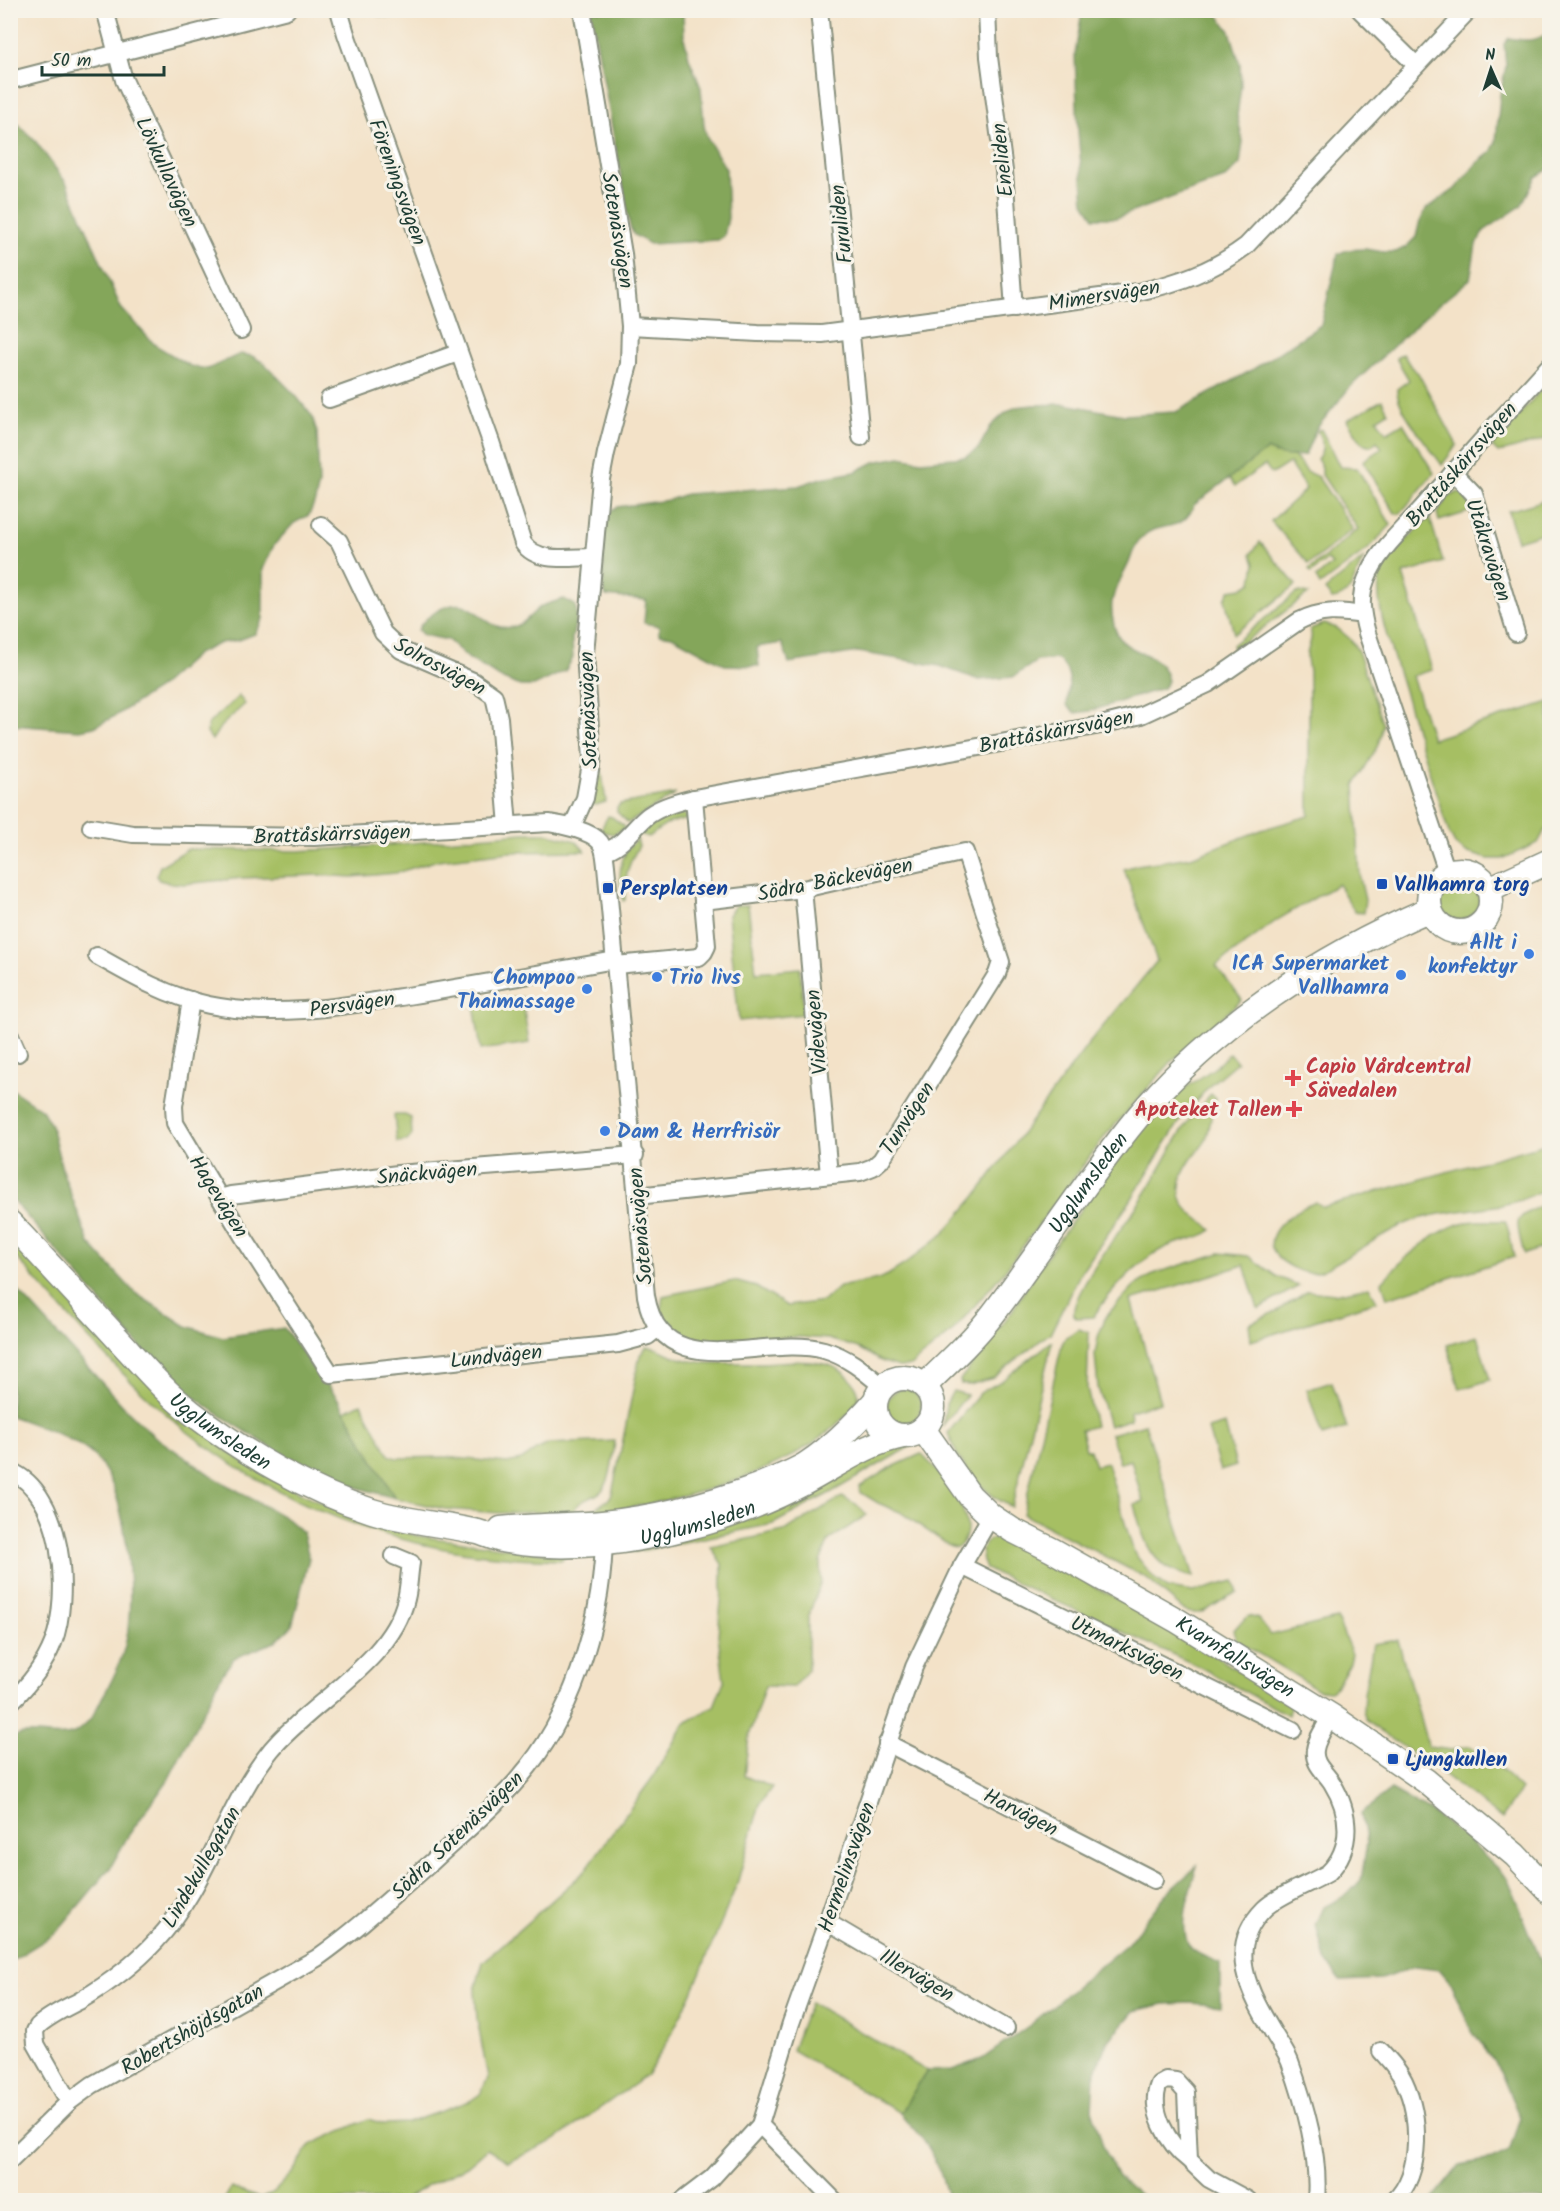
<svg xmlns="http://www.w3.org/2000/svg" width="1560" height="2211" font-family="Kalam,sans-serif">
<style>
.green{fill:#a6bf64;stroke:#627e4c;stroke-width:1.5}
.forest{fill:#84a65a;stroke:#527247;stroke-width:1.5}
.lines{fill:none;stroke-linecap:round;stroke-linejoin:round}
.street-casing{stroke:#89907e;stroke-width:20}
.secondary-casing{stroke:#89907e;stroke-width:27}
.street{stroke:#fff;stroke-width:16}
.secondary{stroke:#fff;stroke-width:24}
.transit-dot{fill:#1a4fb4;stroke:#f7f3e8;stroke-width:2}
.shop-dot{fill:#3f7fe0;stroke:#f7f3e8;stroke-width:2}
.health-dot{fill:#e0444e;stroke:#f7f3e8;stroke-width:2}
.labels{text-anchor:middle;stroke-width:6;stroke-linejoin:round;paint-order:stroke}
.street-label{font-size:21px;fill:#1f3d34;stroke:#f7f3e8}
.transit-label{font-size:21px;font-weight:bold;fill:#164399;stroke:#f7f3e8;text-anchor:start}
.shop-label{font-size:21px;font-weight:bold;fill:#366cbe;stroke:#f7f3e8;text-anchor:end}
.health-label{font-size:21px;font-weight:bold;fill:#be3a42;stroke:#f7f3e8;text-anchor:start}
</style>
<rect width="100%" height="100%" fill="#f7f3e8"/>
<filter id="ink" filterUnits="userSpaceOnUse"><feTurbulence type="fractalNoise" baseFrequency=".0167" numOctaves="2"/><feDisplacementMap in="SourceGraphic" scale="12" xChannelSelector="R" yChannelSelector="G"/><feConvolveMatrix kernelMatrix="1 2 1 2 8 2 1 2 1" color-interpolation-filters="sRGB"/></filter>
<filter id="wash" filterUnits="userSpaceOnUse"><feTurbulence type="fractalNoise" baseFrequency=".008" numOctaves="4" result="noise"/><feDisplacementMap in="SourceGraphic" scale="24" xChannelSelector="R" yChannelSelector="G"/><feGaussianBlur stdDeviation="1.35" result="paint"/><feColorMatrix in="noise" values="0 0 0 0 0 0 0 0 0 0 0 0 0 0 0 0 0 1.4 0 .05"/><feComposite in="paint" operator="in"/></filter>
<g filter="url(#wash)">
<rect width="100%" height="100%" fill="#f3e2c8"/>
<!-- green -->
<g class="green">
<path d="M1403 354 1411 367 1418 373 1457 445 1442 465C1431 449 1395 407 1397 389L1409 380 1396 358Z"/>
<path d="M1549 380V438L1498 453 1492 447Z"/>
<path d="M1382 400 1388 412 1377 419 1386 433 1403 423 1434 473 1400 514 1395 513 1363 461 1382 448 1377 441 1371 446 1362 443 1347 420Z"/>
<path d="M1321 429 1340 467 1357 468 1391 525 1367 550 1320 585 1316 578 1332 564 1327 560 1311 573 1309 570 1358 529 1322 475V467L1317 459C1325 449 1323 442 1317 431Z"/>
<path d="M1268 449 1274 454 1294 456 1307 472 1318 477 1353 529 1309 564 1271 521 1306 489 1289 463 1272 474 1265 465 1235 486 1229 478Z"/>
<path d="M1459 492 1467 499 1472 511 1439 521 1437 513 1448 497Z"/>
<path d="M1549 499V531L1517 541 1508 511Z"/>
<path d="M1430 518 1443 562 1403 574 1432 670 1412 676 1432 739 1549 702V828L1545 830 1538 843 1502 859H1488L1465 852 1455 844 1449 833C1433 784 1417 734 1402 684 1394 657 1373 604 1380 577 1386 554 1413 534 1430 518Z"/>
<path d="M1260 542 1296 585 1234 634 1225 599 1230 590 1242 588 1252 582 1255 563 1251 554Z"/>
<path d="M1364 558C1354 575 1354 597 1332 599L1325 590Z"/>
<path d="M1300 592 1308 594 1234 650 1232 645 1295 594Z"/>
<path d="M1324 624 1337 628 1350 639 1358 651 1383 725 1378 745 1355 785 1360 878 1365 900 1363 913 1355 912 1338 884 1277 920 1216 966 1242 1000 1172 1061 1106 1135 1003 1273 951 1333 910 1366 899 1367 881 1361 858 1348 828 1339 799 1337 706 1341 683 1335 668 1325 660 1314 663 1296 734 1281 756 1287 787 1306 823 1301 839 1287 878 1279 888 1275 905 1264 944 1233 975 1197 1086 1047 1157 961 1124 869 1137 865 1191 857 1264 829 1309 816V671C1308 666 1307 660 1307 655 1308 645 1314 639 1310 629Z"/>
<path d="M239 696 245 704 221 726 212 740 207 733 208 724Z"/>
<path d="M601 767 606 802 596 805 591 804Z"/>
<path d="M676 794 628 823 617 812V808L620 804Z"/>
<path d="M675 812 684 814 689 819 669 823 648 837 640 834 653 823Z"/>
<path d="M608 816 612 817 624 826V829L613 834 600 831Z"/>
<path d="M523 833H546L576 841 585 851 510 852 438 860 396 873 352 877 319 875 243 878 184 884 170 883 159 880 156 876 160 866 188 849 298 851 378 846Z"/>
<path d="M637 839 639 846C628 864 624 878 625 900L623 901C618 878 617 856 637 839Z"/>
<circle cx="1459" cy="900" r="20"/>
<path d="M736 905H748L756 972 800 968 804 1014 739 1021 728 915Z"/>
<path d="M522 997 529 1043 481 1050 474 1004Z"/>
<path d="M1230 1053 1237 1062 1212 1083 1184 1115 1164 1146 1131 1200 1080 1274 1051 1332 993 1378 969 1385 961 1384 960 1380 1012 1311 1039 1267 1138 1130 1172 1097 1213 1069Z"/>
<path d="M1211 1094 1215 1098C1210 1113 1212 1129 1204 1143 1201 1148 1196 1153 1192 1158 1180 1175 1173 1196 1190 1212 1197 1219 1205 1223 1212 1230 1197 1241 1179 1240 1164 1248 1136 1262 1110 1292 1093 1317L1077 1318 1074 1315C1069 1294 1132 1216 1145 1194 1168 1158 1180 1126 1211 1094Z"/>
<path d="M394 1115H405L411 1118 412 1135 407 1141 397 1142Z"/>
<path d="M1549 1143V1186C1512 1212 1465 1206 1422 1218 1392 1226 1368 1246 1341 1260 1332 1265 1322 1272 1312 1273 1305 1273 1296 1270 1290 1266 1247 1244 1288 1212 1316 1202L1323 1207Z"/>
<path d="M1549 1200V1246L1524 1254C1512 1210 1516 1222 1549 1200Z"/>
<path d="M1505 1221C1510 1230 1511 1246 1514 1257L1387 1298 1382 1282C1401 1260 1438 1227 1467 1222 1479 1220 1493 1221 1505 1221Z"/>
<path d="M10 1236 225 1450 268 1477 335 1509 384 1527 418 1536 568 1556 561 1560C527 1559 494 1557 461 1552 362 1536 264 1493 185 1430 121 1378 65 1313 11 1251Z"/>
<path d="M1220 1253 1248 1256 1276 1276 1299 1286 1258 1309 1244 1265 1131 1300 1160 1402 1130 1411 1131 1419 1109 1426 1098 1387 1095 1355 1098 1337 1106 1316 1134 1286 1156 1273Z"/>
<path d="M1369 1287 1377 1301 1251 1341 1249 1324 1277 1311 1308 1291 1334 1294Z"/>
<path d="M1079 1329 1089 1333 1087 1388 1095 1426 1081 1430 1086 1450H1090L1095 1466 1107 1463 1134 1553 1154 1578 1168 1588 1193 1592 1234 1581 1238 1593C1219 1597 1206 1620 1185 1611L1145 1577 1023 1514 1062 1344 1066 1337Z"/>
<path d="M1477 1336 1490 1380 1460 1389 1447 1345Z"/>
<path d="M1051 1342H1052L1012 1507C984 1495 957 1463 948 1433L980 1393 1003 1380Z"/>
<path d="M646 1347C658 1347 664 1352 675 1357 685 1360 696 1362 706 1363 724 1363 743 1363 761 1363 784 1362 806 1359 829 1365 841 1369 855 1380 858 1392 861 1405 849 1413 840 1421 783 1477 666 1505 588 1513L608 1500 612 1494 640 1355Z"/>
<path d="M1332 1382 1347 1428 1322 1436 1307 1390Z"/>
<circle cx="904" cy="1406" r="17"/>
<path d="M953 1391 967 1395 943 1425 946 1404Z"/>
<path d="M361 1403 389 1455 396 1458 445 1457 507 1463 521 1460 536 1450 549 1444 615 1441C613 1455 612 1476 604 1488 596 1500 579 1497 574 1511L499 1513 445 1509 395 1498 345 1411Z"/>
<path d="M1145 1424 1194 1577C1150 1569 1145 1543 1134 1505L1143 1502 1131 1460 1120 1463 1111 1434Z"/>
<path d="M1225 1424 1236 1466 1220 1471 1208 1429Z"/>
<path d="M906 1444 911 1446 830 1493 773 1524 635 1552 630 1551 883 1447Z"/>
<path d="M921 1454C938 1470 988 1526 957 1548L951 1547 900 1512 878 1503 860 1492 859 1487 888 1469Z"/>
<path d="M842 1497 856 1504 867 1515 829 1540 820 1562 821 1582 808 1617V1670L793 1687 765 1686 749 1736 744 1776 772 1787 760 1804 737 1884 691 1995 670 2037 647 2075 553 2141 508 2162 487 2149 467 2166 426 2186 404 2200H224L231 2188 262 2199 274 2192 293 2172 310 2145 368 2119 384 2124 407 2123 470 2101 480 2094 488 2078 477 2019 475 1990 483 1962 584 1872 653 1777 684 1724 714 1706 724 1681 718 1635 722 1590V1564L711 1547 784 1531Z"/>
<path d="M994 1538 1004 1539 1167 1625 1292 1705 1288 1715 1200 1667 986 1569C980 1555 978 1544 994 1538Z"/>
<path d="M1249 1616 1258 1619 1271 1635 1337 1619 1352 1654 1350 1663 1336 1687 1330 1691 1319 1690 1236 1640 1234 1630 1239 1624Z"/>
<path d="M1398 1640 1428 1747 1452 1750 1470 1746 1492 1761 1521 1789 1502 1819 1435 1768 1381 1732 1366 1720 1363 1711 1364 1694 1373 1644Z"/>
<path d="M810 2002 927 2071 900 2113 792 2050Z"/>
</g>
<!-- forest -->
<g class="forest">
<path d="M368 11H422C403 16 386 21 368 11Z"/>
<path d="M591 11H683L684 38 689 58 701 88 704 126 707 138 726 169 728 218 724 236 718 240 650 244 634 235 630 227Z"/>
<path d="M1082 11H1215L1230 31 1240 64 1241 86 1237 116 1243 141 1240 164 1227 177 1116 218H1094L1084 203 1078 131 1075 54Z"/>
<path d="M1549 32V169L1536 177 1521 206 1484 231 1476 245 1470 279 1430 312 1350 387 1316 429 1305 455C1292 457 1278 457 1268 449L1194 505C1180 543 1146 508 1130 560 1125 574 1114 587 1112 602 1111 610 1112 617 1114 625 1122 660 1161 645 1168 681L1163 688 1090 711 1075 713 1067 705C1068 686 1075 673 1057 659L1037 661 1013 677 979 680 940 666 858 652 789 663 782 643 757 647 759 666 725 665 672 636 659 634V626L644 623 646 600 606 596 603 589 605 520 608 512 617 507 669 500 686 494 798 486 821 478 855 472 874 462 900 457 921 461 965 457 978 449 991 426 1004 414 1015 407 1033 405 1065 404 1124 415 1176 412 1252 370 1321 325 1338 254 1347 250 1365 249 1384 252H1396L1406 247 1416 237 1419 224 1426 209 1455 189 1477 163 1491 152 1496 142 1500 95 1506 66 1504 44 1509 38C1526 41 1535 42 1549 32Z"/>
<path d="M11 117 36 142 67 184 121 308 155 345 190 366 208 369 240 354 252 356 264 363 296 396 312 416 317 432 319 484 315 501 309 515 294 523 274 545 263 569V619L255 634 239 640 220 643 197 654 160 687 115 716 94 727 80 730 11 725Z"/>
<path d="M564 599 575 605 577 615 572 639 573 658 565 671 534 686H520L503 679 469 659 448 640 423 635 418 630C422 621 428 617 437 611 476 588 479 633 512 627 525 625 531 613 542 606 549 603 557 601 564 599Z"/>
<path d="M10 1088 42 1110 51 1125 63 1173 89 1243 135 1293 186 1326 223 1337 284 1328 336 1396 395 1498 337 1482 280 1453 215 1412 179 1386 148 1356 11 1198Z"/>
<path d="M10 1282 124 1407 154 1436 215 1478 286 1518 303 1533 309 1558 292 1626 275 1642 234 1658 223 1673 168 1780 128 1836 110 1868 55 1934 11 1961V1738C15 1737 19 1734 24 1734 39 1732 59 1739 74 1733 88 1727 96 1711 102 1698 114 1678 125 1654 128 1630 133 1586 128 1492 96 1458 77 1438 37 1426 11 1416Z"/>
<path d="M1391 1790 1434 1814 1470 1842 1508 1879 1545 1971 1549 1974V2200H1432L1460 2165 1492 2159 1509 2151 1520 2118 1500 2071 1469 2026 1450 1982 1440 1970 1415 1967 1381 1979 1341 1981 1325 1960 1316 1925 1324 1907 1347 1895 1361 1880 1367 1843 1361 1813Z"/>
<path d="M1197 1866C1191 1886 1176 1931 1191 1948 1197 1955 1212 1959 1220 1963V2006L1191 2003 1164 2004 1134 2011 1106 2044 1094 2077 1092 2110 1103 2146 1118 2177 1145 2200H949L940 2172 926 2143 900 2113 927 2071 952 2070 982 2059 1030 2025 1128 1943 1167 1893Z"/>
</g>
</g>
<g filter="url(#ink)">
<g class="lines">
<!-- street casing -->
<g class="street-casing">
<g id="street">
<path d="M103 10 107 17 124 80 241 330"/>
<path d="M339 10 346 34 491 442 523 543C537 564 571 557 593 557"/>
<path d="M819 10 861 437"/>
<path d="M987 10 989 57 1004 171 1014 309"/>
<path d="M1360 10 1416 65"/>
<path d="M12 80 287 10"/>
<path d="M630 326 758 333 822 334 1138 292C1178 283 1213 271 1246 246L1469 10"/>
<path d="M329 399 458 353"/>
<path d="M1453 472 1474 494 1516 633"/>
<path d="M321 525 339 541 383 633 401 650 473 681 494 696 499 718 508 826"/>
<path d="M91 827 133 834 314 837 549 823C563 825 591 831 600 842 605 849 605 858 606 866L646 1296C662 1388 764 1333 824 1350 848 1357 864 1371 883 1387"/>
<path d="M572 827 585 798 592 759 585 653 601 479 606 453 629 364 630 326 623 254 582 10"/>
<path d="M604 851C622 848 634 826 649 815 662 806 678 802 694 798L1101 725 1141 715 1208 684 1299 621C1320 610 1340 611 1362 615"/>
<path d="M1447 872 1367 633C1362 615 1359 598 1366 580 1376 553 1403 529 1422 508 1464 460 1507 412 1550 365"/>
<path d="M803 889 829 1175"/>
<path d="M97 956C132 976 169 997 209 1005 278 1019 345 1006 413 995 481 984 548 972 615 960"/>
<path d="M616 965 699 957 704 952 707 946 694 798"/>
<path d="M191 1000 174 1106 175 1123 247 1243 331 1374 618 1344 648 1336 658 1328"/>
<path d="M10 1035 18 1053"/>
<path d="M637 1196 860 1172 873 1167 881 1160 997 974 1001 962 965 852 803 889 703 901"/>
<path d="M220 1198 231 1195 398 1174 635 1155"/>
<path d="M10 1471C64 1493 71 1596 53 1643 44 1666 29 1685 10 1703"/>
<path d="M962 1566 1293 1730"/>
<path d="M887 1743 1154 1880"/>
<path d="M827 1922 1006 2028"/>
<path d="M1381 2051C1389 2060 1399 2070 1404 2081 1420 2115 1423 2172 1395 2200"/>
<path d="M69 2102 36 2044 35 2031 38 2026C50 2015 66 2008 81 2000 108 1984 134 1965 156 1941 207 1887 224 1808 271 1750 310 1703 392 1661 406 1599 409 1588 409 1575 411 1563L394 1556"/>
<path d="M760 2125 834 2200"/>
<path d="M10 2160 69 2102 92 2085 317 1958C358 1929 394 1895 432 1862 465 1831 501 1802 529 1766 577 1705 604 1610 604 1533"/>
<path d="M1189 2160C1168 2144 1148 2110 1159 2084L1166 2080 1176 2081 1186 2092 1189 2160 1209 2179 1248 2200"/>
<path d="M683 2200 712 2178 760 2125 791 2023 827 1922 914 1667 962 1566 991 1516"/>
<path d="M1316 2200C1320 2155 1305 2104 1290 2062 1286 2052 1279 2043 1274 2034 1250 1993 1224 1949 1264 1909 1277 1896 1311 1883 1328 1873 1354 1847 1350 1812 1332 1783 1325 1772 1313 1764 1315 1750 1316 1739 1326 1726 1331 1716"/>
</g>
</g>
<!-- secondary casing -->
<g class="secondary-casing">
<g id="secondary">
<circle cx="1460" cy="901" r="31"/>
<path d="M1489 889 1550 861"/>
<path id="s1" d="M10 1223C47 1262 83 1301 119 1340 142 1365 165 1392 192 1413 244 1453 309 1491 372 1511 407 1522 443 1524 478 1532 488 1535 497 1540 507 1541 566 1551 629 1543 686 1528 727 1518 768 1502 806 1482 838 1465 867 1443 903 1436"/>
<circle cx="904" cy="1407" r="29"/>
<path id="s2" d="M924 1386C948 1363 973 1340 993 1314 1042 1250 1085 1181 1136 1119 1213 1026 1319 957 1430 909"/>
<path id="s3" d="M923 1429 970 1496 991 1516 1012 1530 1052 1550 1178 1621 1331 1716 1426 1781 1515 1855 1550 1892"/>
<path d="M501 1529C535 1525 568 1526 602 1523 657 1518 706 1505 758 1486 774 1479 793 1473 808 1463 833 1446 855 1424 875 1401"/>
</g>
</g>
<!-- street -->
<use href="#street" class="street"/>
<!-- secondary -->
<use href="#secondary" class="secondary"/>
</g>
</g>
<!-- markers -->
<g class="transit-dot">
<rect x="1376" y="878" width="12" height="12" rx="3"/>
<rect x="602" y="882" width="12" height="12" rx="3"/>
<rect x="1387" y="1753" width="12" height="12" rx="3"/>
</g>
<g class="shop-dot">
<circle cx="1529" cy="954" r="6"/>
<circle cx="1401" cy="975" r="6"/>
<circle cx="657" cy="977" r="6"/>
<circle cx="587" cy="989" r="6"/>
<circle cx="605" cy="1131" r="6"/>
</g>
<g class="health-dot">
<path d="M1290 1069h6v6h6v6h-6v6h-6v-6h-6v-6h6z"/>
<path d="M1291 1100h6v6h6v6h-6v6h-6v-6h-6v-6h6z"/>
</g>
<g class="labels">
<!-- street labels -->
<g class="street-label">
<text transform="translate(1002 160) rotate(-96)" y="7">Eneliden</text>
<text transform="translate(167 172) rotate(65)" y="7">Lövkullavägen</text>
<text transform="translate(398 182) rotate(70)" y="7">Föreningsvägen</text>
<text transform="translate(841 224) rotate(-96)" y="7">Furuliden</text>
<text transform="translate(618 230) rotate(81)" y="7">Sotenäsvägen</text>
<text transform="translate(1104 295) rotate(-9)" y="7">Mimersvägen</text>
<text transform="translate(1461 464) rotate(-49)" y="7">Brattåskärrsvägen</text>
<text transform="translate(1489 550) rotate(72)" y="7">Utåkravägen</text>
<text transform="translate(440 666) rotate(28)" y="7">Solrosvägen</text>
<text transform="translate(588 710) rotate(-92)" y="7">Sotenäsvägen</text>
<text transform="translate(1056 731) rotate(-11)" y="7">Brattåskärrsvägen</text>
<text transform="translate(332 834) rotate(-2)" y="7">Brattåskärrsvägen</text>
<text transform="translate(835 879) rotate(-11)" y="7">Södra Bäckevägen</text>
<text transform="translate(352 1004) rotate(-8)" y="7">Persvägen</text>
<text transform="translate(816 1032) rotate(-95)" y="7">Videvägen</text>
<text transform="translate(907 1118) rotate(-57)" y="7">Tunvägen</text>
<text transform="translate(427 1173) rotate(-5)" y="7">Snäckvägen</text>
<text dy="7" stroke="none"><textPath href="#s2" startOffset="262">Ugglumsleden</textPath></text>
<text transform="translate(219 1196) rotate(58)" y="7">Hagevägen</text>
<text transform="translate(640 1226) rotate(-95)" y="7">Sotenäsvägen</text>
<text transform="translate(496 1356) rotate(-6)" y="7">Lundvägen</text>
<text dy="7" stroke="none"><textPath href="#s1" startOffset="297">Ugglumsleden</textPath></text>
<text dy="7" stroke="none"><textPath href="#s1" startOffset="801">Ugglumsleden</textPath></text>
<text transform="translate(1127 1648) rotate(26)" y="7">Utmarksvägen</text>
<text dy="7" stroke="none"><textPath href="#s3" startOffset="393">Kvarnfallsvägen</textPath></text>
<text transform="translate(1021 1812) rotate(27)" y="7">Harvägen</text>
<text transform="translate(457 1835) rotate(-44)" y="7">Södra Sotenäsvägen</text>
<text transform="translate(201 1867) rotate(-60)" y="7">Lindekullegatan</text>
<text transform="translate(846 1867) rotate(-71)" y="7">Hermelinsvägen</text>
<text transform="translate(917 1975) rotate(31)" y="7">Illervägen</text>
<text transform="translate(192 2029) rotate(-30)" y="7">Robertshöjdsgatan</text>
</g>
<!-- transit labels -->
<g class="transit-label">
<text x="1394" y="891">Vallhamra torg</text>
<text x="620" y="895">Persplatsen</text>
<text x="1405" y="1766">Ljungkullen</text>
</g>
<!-- shop labels -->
<g class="shop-label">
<text x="1517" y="949">Allt i<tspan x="1517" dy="24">konfektyr</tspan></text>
<text x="1389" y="970">ICA Supermarket<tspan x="1389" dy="24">Vallhamra</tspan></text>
<text x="575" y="984">Chompoo<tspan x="575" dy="24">Thaimassage</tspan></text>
<text x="669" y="984" text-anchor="start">Trio livs</text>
<text x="617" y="1138" text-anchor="start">Dam &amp; Herrfrisör</text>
</g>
<!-- health labels -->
<g class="health-label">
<text x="1306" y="1073">Capio Vårdcentral<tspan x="1306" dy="24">Sävedalen</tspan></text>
<text x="1282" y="1116" text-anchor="end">Apoteket Tallen</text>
</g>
</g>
<!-- margin -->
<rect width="1560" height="2211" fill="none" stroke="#f7f3e8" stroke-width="36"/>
<!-- north arrow -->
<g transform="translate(1491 69) rotate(357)" stroke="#f7f3e8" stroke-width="4.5" paint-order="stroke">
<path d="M0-4.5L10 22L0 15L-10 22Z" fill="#1f3d34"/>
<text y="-9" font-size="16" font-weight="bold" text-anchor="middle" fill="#1f3d34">N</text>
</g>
<!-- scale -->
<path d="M42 66v9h122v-9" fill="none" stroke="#1f3d34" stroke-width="3"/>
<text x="51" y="66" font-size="18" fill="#1f3d34" stroke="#f7f3e8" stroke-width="4.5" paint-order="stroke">50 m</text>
</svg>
